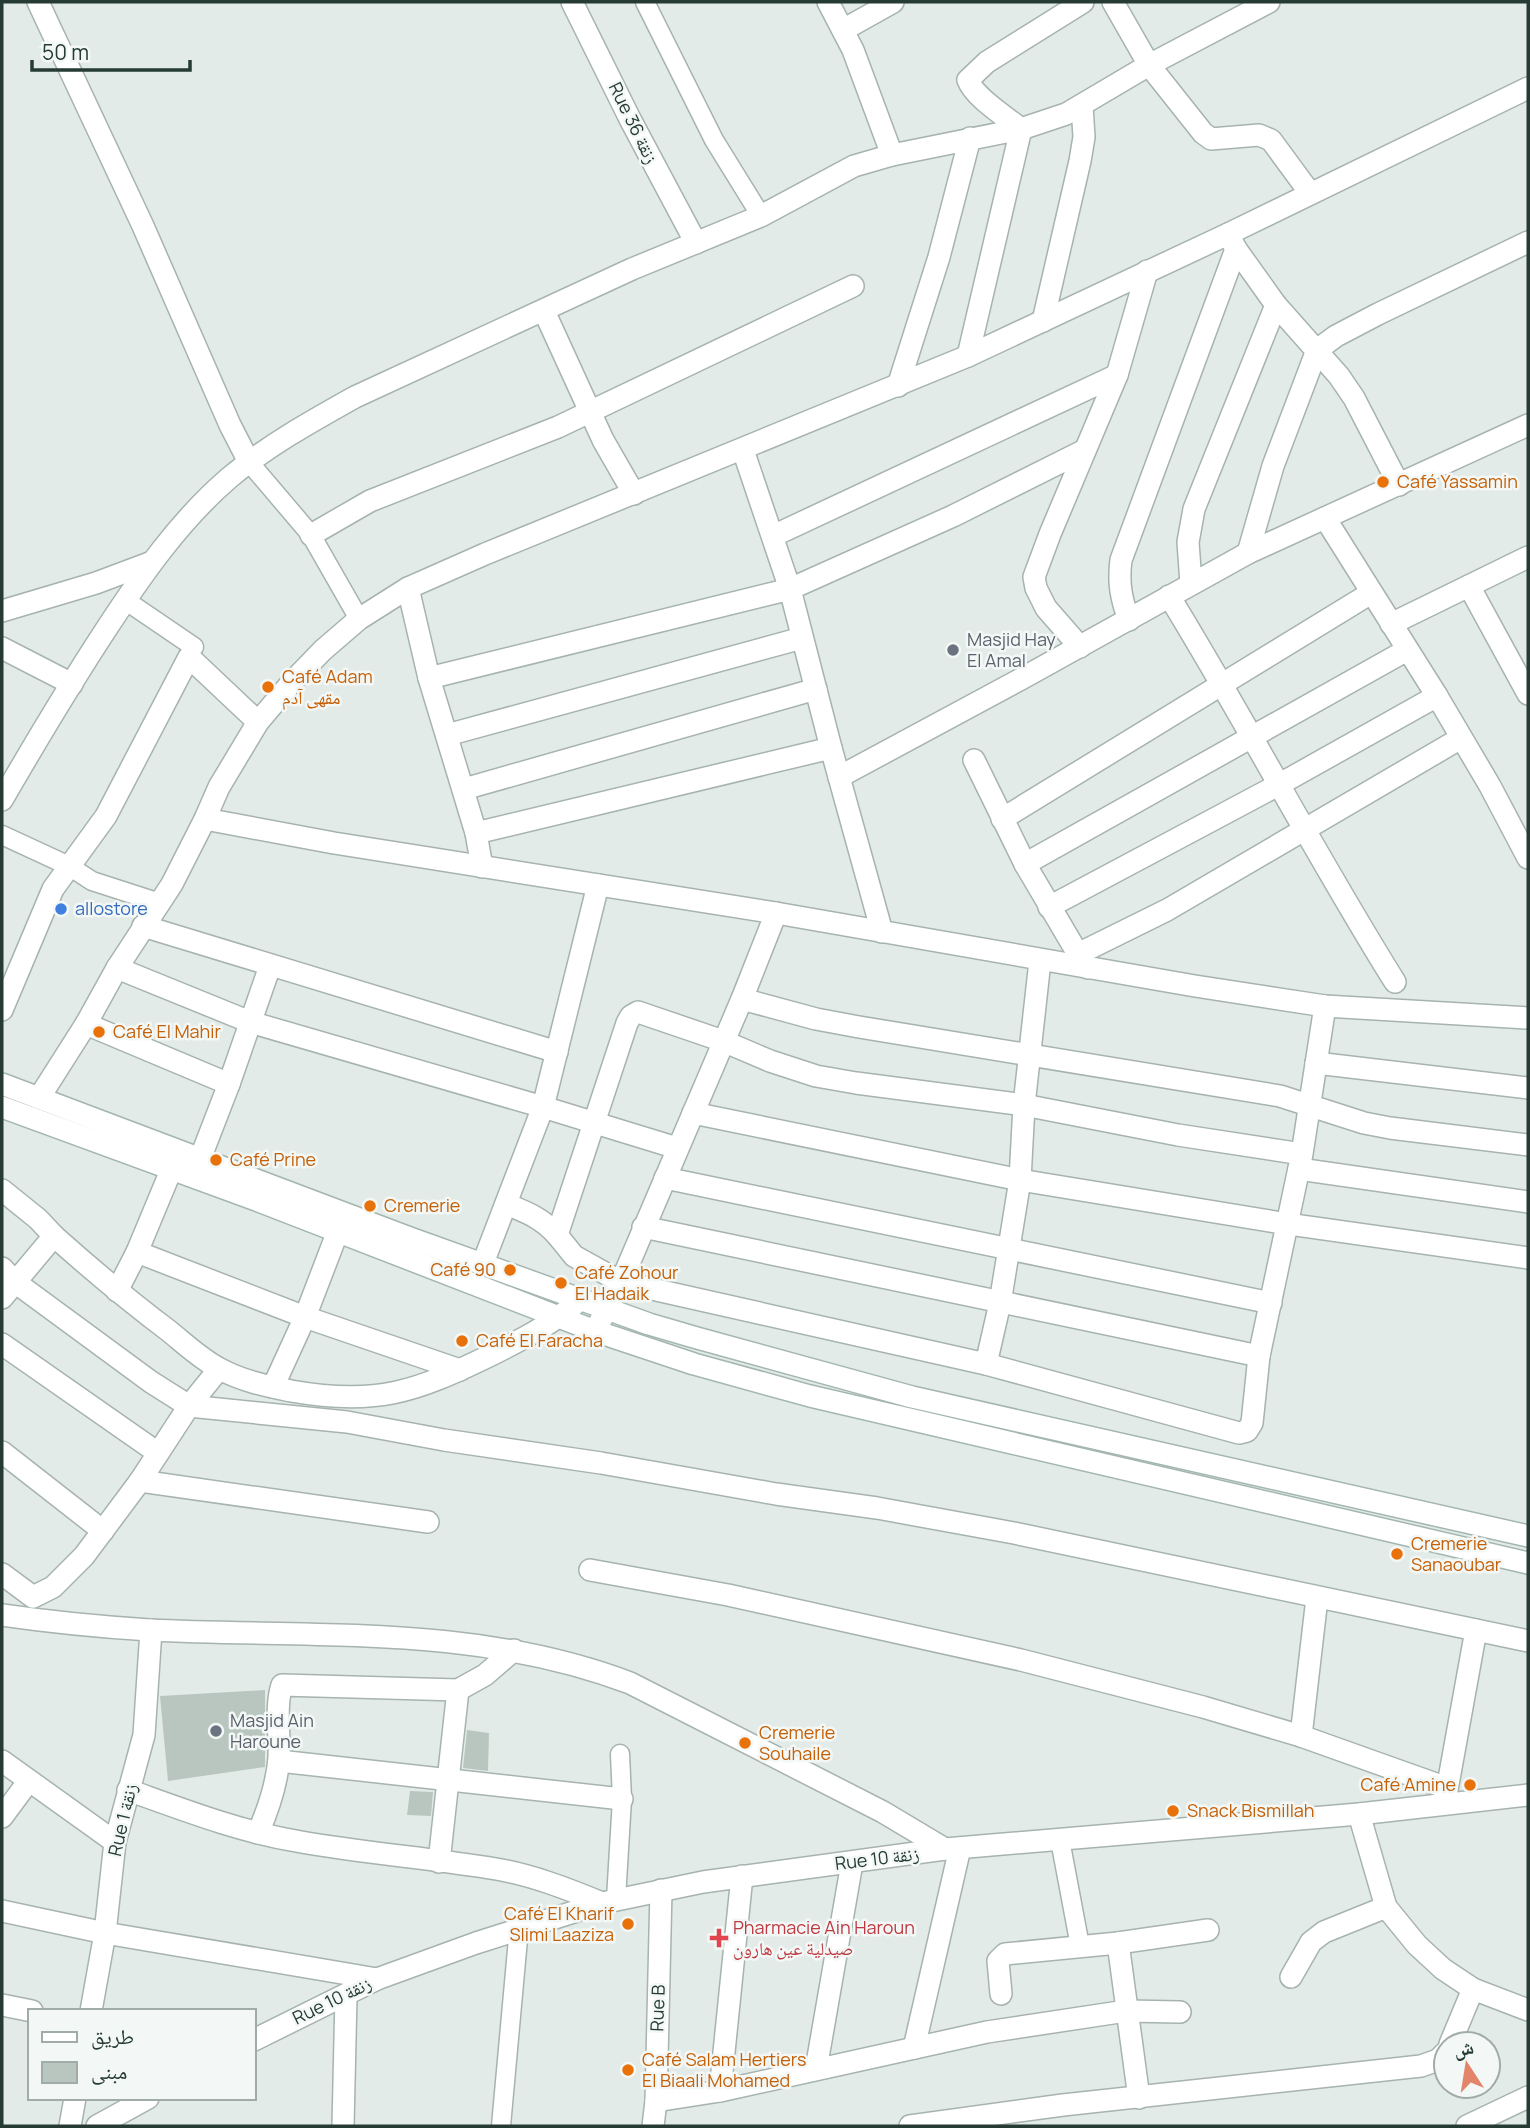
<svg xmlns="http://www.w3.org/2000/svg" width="1530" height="2128" font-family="Manrope,'Noto Naskh Arabic',sans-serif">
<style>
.building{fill:#b9c6c0}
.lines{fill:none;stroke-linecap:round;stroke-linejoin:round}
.pedestrian-casing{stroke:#a6b3ae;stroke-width:21}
.minor-casing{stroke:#a6b3ae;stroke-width:24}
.secondary-casing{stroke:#a3b6af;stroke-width:24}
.pedestrian{stroke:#fff;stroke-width:18}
.minor{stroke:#fff;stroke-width:21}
.secondary{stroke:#fff;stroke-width:21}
.food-dot{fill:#e8710a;stroke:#f3f8f6;stroke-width:2.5}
.worship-dot{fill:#6b7280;stroke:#f3f8f6;stroke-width:2.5}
.shop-dot{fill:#3f7fe0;stroke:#f3f8f6;stroke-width:2.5}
.health-dot{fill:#e0444e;stroke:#f3f8f6;stroke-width:2.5}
.labels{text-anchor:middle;stroke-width:5;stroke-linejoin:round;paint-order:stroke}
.street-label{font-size:18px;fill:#253b34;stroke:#f3f8f6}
.food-label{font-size:18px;fill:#c56008;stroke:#f3f8f6;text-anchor:start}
.worship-label{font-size:18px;fill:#5b616d;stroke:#f3f8f6;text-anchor:start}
.shop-label{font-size:18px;fill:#366cbe;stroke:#f3f8f6;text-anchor:start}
.health-label{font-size:18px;fill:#be3a42;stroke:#f3f8f6;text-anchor:start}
</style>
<rect width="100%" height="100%" fill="#e3ebe8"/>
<!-- building -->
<g class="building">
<path d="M265 1690V1767L168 1781 160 1696Z"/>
<path d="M467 1730 489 1733 488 1771 463 1768Z"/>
<path d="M410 1791 433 1792 431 1816 407 1815Z"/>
</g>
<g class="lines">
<!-- pedestrian casing -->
<g class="pedestrian-casing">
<g id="pedestrian">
<path d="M645 2 714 140 761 216"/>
<path d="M249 462 311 535 359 619"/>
<path d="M125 600 194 647"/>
<path d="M2 835 69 866 92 881 160 903"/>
<path d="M1060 1840 1080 1946"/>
<path d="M616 1899 622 1799 620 1754"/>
<path d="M501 2126 519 1928"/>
</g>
</g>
<!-- minor casing -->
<g class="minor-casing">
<g id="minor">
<path d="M38 2 143 226 230 425 249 462"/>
<path d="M572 2 630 119 696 243"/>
<path d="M828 2 853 50 892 155"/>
<path d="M1113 2 1149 65 1203 133 1211 139 1259 135 1271 140 1310 193"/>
<path d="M843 30 893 2"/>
<path d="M1236 249 1276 305 1339 376 1354 398 1399 485"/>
<path d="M544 311 603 440 634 494"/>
<path d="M1043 321 1080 161 1084 137 1082 106"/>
<path d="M968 356 1021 129C1006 117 974 97 968 80L987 62 1083 2"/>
<path d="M898 386 939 257 970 138"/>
<path d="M743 450 790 589 831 748 882 932"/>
<path d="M1325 518 1437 696 1490 786 1528 858"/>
<path d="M311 535 370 501 558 427 853 286"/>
<path d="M773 536 1117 375"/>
<path d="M1248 553 1273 466 1317 350 1336 336 1378 314 1528 242"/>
<path d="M1191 584 1188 542 1194 509 1276 305"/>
<path d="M1469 586 1528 694"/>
<path d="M408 588 429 678 476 833 482 867"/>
<path d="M1169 596C1247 723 1316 856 1395 982"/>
<path d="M2 611 96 583 152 562"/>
<path d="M1129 620C1121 599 1118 582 1121 560L1236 249 1228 234"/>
<path d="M1391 624 1528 557"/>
<path d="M1080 647 1046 608 1036 588 1034 577 1050 534 1117 375 1147 271"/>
<path d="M2 648 72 684"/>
<path d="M429 678 790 589 953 516 1085 450"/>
<path d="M447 735 802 638"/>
<path d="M974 760 1025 864 1078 954"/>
<path d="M839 777 1021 679 1248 553 1528 425"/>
<path d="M464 789 816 689"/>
<path d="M2 800C35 743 69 686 105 631 141 576 179 521 229 478 267 446 312 421 355 397L632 269 761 216 854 166 892 155 1021 129 1066 114 1149 65 1269 2"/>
<path d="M205 819 334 843 776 913 1195 986 1325 1006 1528 1018"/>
<path d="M1002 819 1371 593"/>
<path d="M476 833 831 748"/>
<path d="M1025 864 1407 650"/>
<path d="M1049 907 1280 784 1437 696"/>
<path d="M143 926 557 1052"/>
<path d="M117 968 250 1022 543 1107 677 1148"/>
<path d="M1088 968 1078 954 1167 910 1461 738"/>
<path d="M742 999 816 1019 859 1027 1280 1096 1364 1123 1390 1128 1528 1145"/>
<path d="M2 1010 53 889 106 816 189 657 258 722"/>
<path d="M86 1024 229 1084"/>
<path d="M1316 1063 1528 1088"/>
<path d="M39 1098 86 1024 117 968 172 884 205 819 219 787 258 722 292 682 323 650 359 619 408 588 485 554 968 356 1228 234 1528 88"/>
<path d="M693 1113 1020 1180 1288 1224 1528 1258"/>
<path d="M1302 1154 1178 1135 1024 1105 856 1083 816 1076 770 1061 723 1041 638 1012 631 1016 627 1023 557 1235 574 1256 621 1282 986 1364 1239 1433 1247 1431 1252 1423 1259 1356 1302 1154 1325 1006"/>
<path d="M200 1159 229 1084 270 966"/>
<path d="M1299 1169 1528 1202"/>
<path d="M665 1178 1271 1303"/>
<path d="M2 1190 38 1219 54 1236 2 1298"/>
<path d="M506 1204C526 1212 542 1218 557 1235"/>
<path d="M643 1227 1259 1356"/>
<path d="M54 1236C91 1269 129 1301 169 1331 185 1344 202 1360 220 1369 242 1381 267 1386 291 1391 377 1406 415 1392 491 1355 523 1339 554 1323 581 1299"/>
<path d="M137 1252 305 1317 460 1370"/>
<path d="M483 1263 543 1107 598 885"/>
<path d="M2 1268 15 1282 151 1382 189 1406 347 1422 444 1440 601 1463 776 1494 877 1508 1014 1533 1528 1641"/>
<path d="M117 1291 137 1252 172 1168"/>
<path d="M595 1331 621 1282 742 999 776 913"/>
<path d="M2 1344 158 1453"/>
<path d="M986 1364 1000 1303 1020 1180 1024 1105 1040 961"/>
<path d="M273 1387 305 1317 338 1231"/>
<path d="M2 1452 103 1531"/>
<path d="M140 1481 428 1522"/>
<path d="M590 1570 728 1595 1021 1660 1203 1707 1301 1736 1447 1788"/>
<path d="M2 1574 33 1597 53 1587 84 1556 140 1481 189 1406 219 1369"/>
<path d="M2 1615C51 1622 101 1627 150 1630 313 1638 475 1624 630 1683L883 1812 945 1849"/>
<path d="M1301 1736 1317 1598"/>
<path d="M2 1761 115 1842"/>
<path d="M279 1761 622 1799"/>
<path d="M128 1790C184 1810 238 1831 296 1841 362 1853 429 1858 496 1869 532 1875 568 1889 602 1903"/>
<path d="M1445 1801 1476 1630"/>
<path d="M1359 1814 1386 1907 1417 1945 1443 1969 1473 1989 1528 2010"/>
<path d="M2 1817 28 1782"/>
<path d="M258 1833C268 1810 277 1783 279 1758 280 1735 275 1706 282 1685L458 1690 485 1675 514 1650"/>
<path d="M439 1862 458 1690"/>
<path d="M2 1911 105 1933 377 1979"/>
<path d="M1118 1943 1139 2098"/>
<path d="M1291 1977 1311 1942 1324 1932 1386 1907"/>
<path d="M1001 1994 998 1961 1005 1954 1118 1943 1208 1930"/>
<path d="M2 2005 32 2011"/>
<path d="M91 2011 105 1933 115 1842 144 1735 151 1630"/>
<path d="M254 2040 377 1979 476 1943 602 1903 703 1882 945 1849 1359 1814 1528 1795"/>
<path d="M1450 2044 1473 1989"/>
<path d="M914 2048 960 1848"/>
<path d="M816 2069 852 1863"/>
<path d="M720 2091 742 1876"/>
<path d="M656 2101 720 2091 987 2032 1126 2011 1180 2012"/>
<path d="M70 2126 75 2098"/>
<path d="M97 2126 148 2098"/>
<path d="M343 2126 346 1996"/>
<path d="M653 2126 656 2101 661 1890"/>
<path d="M910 2126 1063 2105 1421 2066 1438 2060 1446 2052"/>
<path d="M1467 2126 1528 2097"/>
</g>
</g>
<!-- secondary casing -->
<g class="secondary-casing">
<g id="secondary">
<path d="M2 1084 410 1238 649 1324 697 1338 912 1397 1528 1536"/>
<path d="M2 1107 256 1200 595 1331 694 1364 810 1396 1528 1563"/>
</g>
</g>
<!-- pedestrian -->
<use href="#pedestrian" class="pedestrian"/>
<!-- minor -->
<use href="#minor" class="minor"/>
<!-- secondary -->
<use href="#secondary" class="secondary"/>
</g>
<!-- markers -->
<g class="food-dot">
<circle cx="1383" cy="482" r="7"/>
<circle cx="268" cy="687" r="7"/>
<circle cx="99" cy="1032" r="7"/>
<circle cx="216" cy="1160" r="7"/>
<circle cx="370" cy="1206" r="7"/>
<circle cx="510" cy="1270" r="7"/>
<circle cx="561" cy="1283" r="7"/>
<circle cx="462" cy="1341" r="7"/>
<circle cx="1397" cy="1554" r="7"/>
<circle cx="745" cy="1743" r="7"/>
<circle cx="1470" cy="1785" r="7"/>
<circle cx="1173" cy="1811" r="7"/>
<circle cx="628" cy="1924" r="7"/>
<circle cx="628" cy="2070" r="7"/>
</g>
<g class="worship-dot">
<circle cx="953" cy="650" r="7"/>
<circle cx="216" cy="1731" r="7"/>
</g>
<circle class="shop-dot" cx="61" cy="909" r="7"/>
<path class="health-dot" d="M715.5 1927.5h7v7h7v7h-7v7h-7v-7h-7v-7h7z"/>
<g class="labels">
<!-- street labels -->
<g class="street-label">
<text transform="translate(633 123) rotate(64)" y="6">Rue 36 زنقة</text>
<text transform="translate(123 1820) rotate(-77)" y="6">Rue 1 زنقة</text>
<text transform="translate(877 1859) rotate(-7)" y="6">Rue 10 زنقة</text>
<text transform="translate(332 2001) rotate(-26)" y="6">Rue 10 زنقة</text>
<text transform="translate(658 2008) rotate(-88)" y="6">Rue B</text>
</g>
<!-- food labels -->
<g class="food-label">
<text x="1397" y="488">Café Yassamin</text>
<text x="282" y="683">Café Adam<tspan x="282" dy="21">مقهى آدم</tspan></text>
<text x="113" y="1038">Café El Mahir</text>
<text x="230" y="1166">Café Prine</text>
<text x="384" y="1212">Cremerie</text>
<text x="496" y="1276" text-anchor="end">Café 90</text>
<text x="575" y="1279">Café Zohour<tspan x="575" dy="21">El Hadaik</tspan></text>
<text x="476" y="1347">Café El Faracha</text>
<text x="1411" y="1550">Cremerie<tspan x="1411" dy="21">Sanaoubar</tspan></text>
<text x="759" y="1739">Cremerie<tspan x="759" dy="21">Souhaile</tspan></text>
<text x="1456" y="1791" text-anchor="end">Café Amine</text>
<text x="1187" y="1817">Snack Bismillah</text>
<text x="614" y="1920" text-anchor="end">Café El Kharif<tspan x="614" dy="21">Slimi Laaziza</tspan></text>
<text x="642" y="2066">Café Salam Hertiers<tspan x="642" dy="21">El Biaali Mohamed</tspan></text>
</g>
<!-- worship labels -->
<g class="worship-label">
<text x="967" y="646">Masjid Hay<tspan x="967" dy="21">El Amal</tspan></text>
<text x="230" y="1727">Masjid Ain<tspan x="230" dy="21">Haroune</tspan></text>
</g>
<!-- shop labels -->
<g class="shop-label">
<text x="75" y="915">allostore</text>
</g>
<!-- health labels -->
<g class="health-label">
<text x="733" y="1934">Pharmacie Ain Haroun<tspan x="733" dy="21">صيدلية عين هارون</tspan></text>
</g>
</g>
<!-- border -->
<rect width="1530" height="2128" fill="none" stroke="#253b34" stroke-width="7"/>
<!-- legend -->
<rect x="28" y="2009" width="228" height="91" fill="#f3f8f6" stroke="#a1aca8" stroke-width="2"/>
<rect x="42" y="2032" width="35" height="10" fill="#ffffff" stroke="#a1aca8" stroke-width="2"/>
<text x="91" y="2044" font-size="21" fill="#253b34">طريق</text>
<rect x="42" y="2062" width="35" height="21" fill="#b9c6c0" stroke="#a1aca8" stroke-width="2"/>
<text x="91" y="2079" font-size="21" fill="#253b34">مبنى</text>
<!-- north arrow -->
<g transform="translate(1467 2065) rotate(348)"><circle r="33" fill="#f3f8f6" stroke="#a1aca8" stroke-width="2"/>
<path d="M0-5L12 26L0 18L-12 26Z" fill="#e2856a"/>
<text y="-10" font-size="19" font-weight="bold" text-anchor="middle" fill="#253b34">ش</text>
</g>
<!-- scale -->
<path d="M32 60v10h158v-10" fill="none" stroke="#253b34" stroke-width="3.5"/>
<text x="42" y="60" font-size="21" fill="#253b34" stroke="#f3f8f6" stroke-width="5" paint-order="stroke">50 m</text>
</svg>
